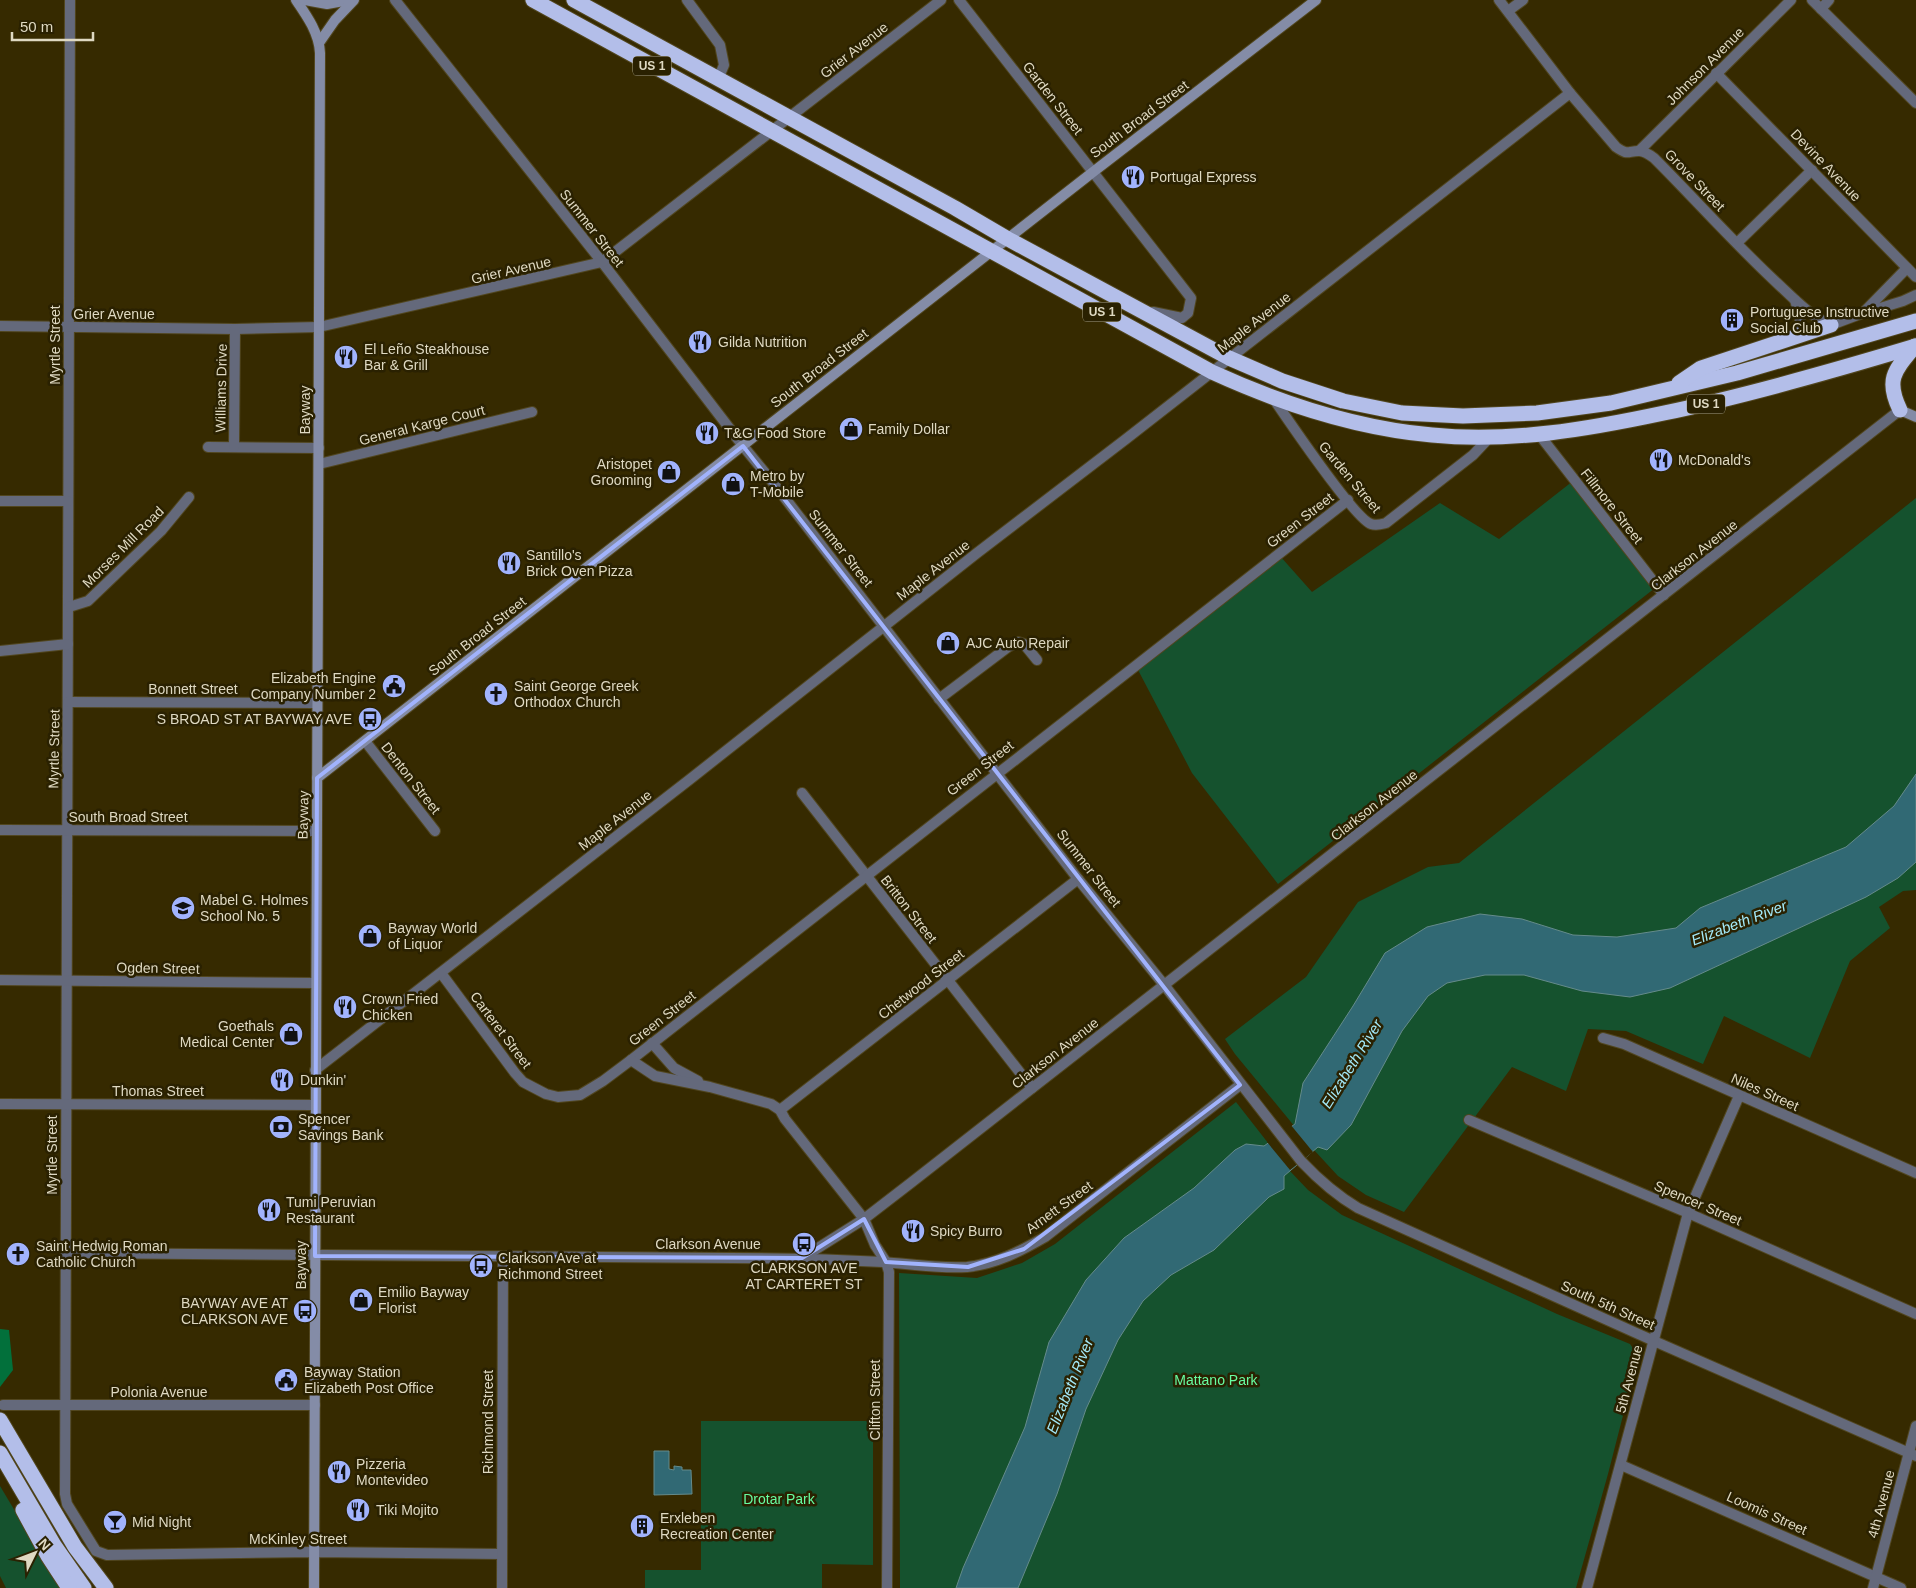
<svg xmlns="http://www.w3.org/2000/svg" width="1916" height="1588" font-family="Helvetica,sans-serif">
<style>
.green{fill:#15522e}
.forest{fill:#02703b}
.water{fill:#316974;stroke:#658b8b}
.pier{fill:#362a00}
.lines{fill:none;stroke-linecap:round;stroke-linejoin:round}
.street-casing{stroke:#51461f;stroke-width:12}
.secondary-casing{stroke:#51461f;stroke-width:12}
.highway-casing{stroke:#51461f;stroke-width:17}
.street{stroke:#64697b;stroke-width:10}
.secondary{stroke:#848ca7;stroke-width:10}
.highway{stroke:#b3bee9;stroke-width:15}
.marked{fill:none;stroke:#a1b3fd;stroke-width:4;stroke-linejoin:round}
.labels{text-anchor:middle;stroke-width:5;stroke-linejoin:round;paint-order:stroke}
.shield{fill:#2a2101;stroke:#a9a288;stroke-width:1}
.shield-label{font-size:12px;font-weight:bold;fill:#dfd9c2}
.street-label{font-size:14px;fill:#dfd9c2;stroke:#2a2101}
.poi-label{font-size:14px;fill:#dfd9c2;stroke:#2a2101;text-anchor:start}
.park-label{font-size:14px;fill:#67fda1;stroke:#2a2101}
.water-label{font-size:15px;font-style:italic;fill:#a3e9f9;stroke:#2a2101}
</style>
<rect width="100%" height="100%" fill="#362a00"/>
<!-- green -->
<g class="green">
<path d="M1573 481 1655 588 1278 884 1192 773 1137 668 1280 556 1312 592 1440 503 1499 539Z"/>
<path d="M1916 498V890L1903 891 1879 907 1890 928 1850 961 1810 1058 1724 1016 1703 1064 1626 1031 1588 1029 1566 1091 1512 1067 1404 1212 1366 1195 1338 1176 1314 1150 1235 1054 1225 1039 1306 977 1358 902 1428 867 1459 863Z"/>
<path d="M1236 1102 1290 1171 1308 1190 1342 1215 1557 1314 1630 1344 1634 1350 1639 1353 1608 1474 1576 1588H900L899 1273 977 1278 1022 1263 1055 1244Z"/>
<path d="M701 1421H873V1565L822 1564V1588H645V1570H701Z"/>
<path d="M0 1486 61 1588H6L0 1576Z"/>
</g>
<!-- forest -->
<path class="forest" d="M0 1329 9 1330 13 1370 0 1387Z"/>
<!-- water -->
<g class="water">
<path d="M1916 774V862L1898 878 1866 897 1670 988 1630 997 1582 991 1524 975H1485L1447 983 1428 996 1402 1031 1351 1125 1327 1150 1318 1147 1284 1176V1189L1269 1197 1214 1250 1171 1275 1143 1301 1118 1340 1086 1409 1057 1494 1018 1588H956L963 1568 1025 1427 1049 1342 1086 1280 1124 1238 1194 1188 1235 1150 1246 1144 1264 1146 1295 1124 1303 1083 1353 1006 1385 953 1427 927 1480 914 1522 919 1573 935 1617 937 1676 928 1700 908 1846 847 1894 806Z"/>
<path d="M654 1451H669V1469L674 1470V1466L682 1467V1470H691L692 1494 654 1495Z"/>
</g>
<!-- pier -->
<path class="pier" d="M1290 1124 1313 1152 1290 1170 1267 1142Z"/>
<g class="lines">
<!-- street casing -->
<g class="street-casing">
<g id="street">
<path d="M70 0 65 1494 67 1504 96 1551 107 1555 314 1552 502 1554"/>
<path d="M395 0 602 262 743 446 771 480 1078 879 1165 986 1301 1161C1319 1180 1336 1195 1358 1208L1654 1341 1916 1456"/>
<path d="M687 0 720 45 724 65 718 79"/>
<path d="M959 0 1191 298 1188 313 1182 318 1153 312"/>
<path d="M1499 0 1570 93 1616 147C1629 156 1627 151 1639 151 1644 151 1650 155 1654 158 1695 199 1734 243 1777 283 1793 298 1811 317 1831 325L1863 313 1907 268"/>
<path d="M1812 0 1916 103"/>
<path d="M1821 9 1829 0"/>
<path d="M1508 11 1523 0"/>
<path d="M1716 73 1916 277"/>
<path d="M1639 151 1791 0"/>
<path d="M1737 243 1812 170"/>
<path d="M1795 300 1800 318 1799 335"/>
<path d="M1864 313 1903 301 1916 295"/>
<path d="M0 326 235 329 319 327 602 262 941 0"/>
<path d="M1273 398C1286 417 1355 519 1371 524 1377 526 1382 524 1386 523L1473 455 1490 437"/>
<path d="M1538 433 1664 595"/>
<path d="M208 447 319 448"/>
<path d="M234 447 235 329"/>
<path d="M319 464 532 412"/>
<path d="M0 501H68"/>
<path d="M69 607 88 601 161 531 189 497"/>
<path d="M0 651 68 644"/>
<path d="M939 699 1008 647 1018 642 1024 644 1037 660"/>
<path d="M68 702 317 703"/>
<path d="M365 741 435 831"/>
<path d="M802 793 1032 1088"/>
<path d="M0 830 316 831"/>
<path d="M441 973 515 1073 523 1082 546 1094 558 1097 580 1095 603 1081 631 1060 1348 500"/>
<path d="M0 980 316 983"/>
<path d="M1603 1038 1624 1044 1916 1173"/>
<path d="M652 1043 674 1068 698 1081"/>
<path d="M631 1060 655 1076 710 1087 771 1104 780 1110 785 1119 864 1219 875 1245 886 1262 889 1272 887 1588"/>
<path d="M315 1070 689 780 977 553 1126 439 1570 93"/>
<path d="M0 1104 315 1105"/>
<path d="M780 1110 1078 879"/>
<path d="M1469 1120 1688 1213 1916 1314"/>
<path d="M66 1253C288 1256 509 1257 730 1258 781 1258 832 1259 883 1262 911 1264 939 1269 967 1267 996 1264 1021 1251 1045 1237L1240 1085"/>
<path d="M802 1258 864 1219 912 1182 1900 410"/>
<path d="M3 1405H315"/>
<path d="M1621 1465 1901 1588"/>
<path d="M502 1588 503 1257"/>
<path d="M1587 1588 1688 1213 1739 1096"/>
<path d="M1873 1588 1916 1426"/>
</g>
</g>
<!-- secondary casing -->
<g class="secondary-casing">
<g id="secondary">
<path d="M296 0C307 16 319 33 320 53L314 1588"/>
<path d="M305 0 327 4 349 0"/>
<path d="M319 43 335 20 354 0"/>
<path d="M1900 410 1916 417"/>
<path d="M317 778 1093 172 1316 0"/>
</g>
</g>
<!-- highway casing -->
<g class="highway-casing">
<g id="highway">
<path d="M533 0 1212 372C1282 404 1355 428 1432 435 1510 443 1589 429 1664 413 1750 395 1833 371 1916 346"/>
<path d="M574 0 955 208 1008 239 1229 358 1282 381 1343 401 1402 413 1463 416 1537 413 1611 403 1737 373 1916 321"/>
<path d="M1679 383 1701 368 1831 325"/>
<path d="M1900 410C1885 379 1895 370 1915 346"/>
<path d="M0 1420 75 1547 106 1588"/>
<path d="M0 1453 54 1545 84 1588"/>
<path d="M23 1510 48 1556 69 1588"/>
</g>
</g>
<!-- street -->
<use href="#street" class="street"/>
<!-- secondary -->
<use href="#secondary" class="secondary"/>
<!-- highway -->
<use href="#highway" class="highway"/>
</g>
<!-- marked area -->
<path class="marked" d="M743 446 1240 1085 1024 1249 968 1267 886 1262 864 1219 802 1258 315 1256 317 778Z"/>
<!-- icons -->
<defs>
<g id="restaurant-disc" transform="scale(1.25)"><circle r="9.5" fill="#a1b3fd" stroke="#2a2101"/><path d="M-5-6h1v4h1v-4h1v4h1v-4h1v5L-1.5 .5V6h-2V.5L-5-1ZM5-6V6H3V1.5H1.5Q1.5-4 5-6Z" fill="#111"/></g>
<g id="building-disc" transform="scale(1.25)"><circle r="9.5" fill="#a1b3fd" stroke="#2a2101"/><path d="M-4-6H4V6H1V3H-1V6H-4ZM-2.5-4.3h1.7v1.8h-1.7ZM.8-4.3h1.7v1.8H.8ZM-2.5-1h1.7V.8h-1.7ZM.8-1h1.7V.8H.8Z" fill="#111"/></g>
<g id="shop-disc" transform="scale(1.25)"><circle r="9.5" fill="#a1b3fd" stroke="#2a2101"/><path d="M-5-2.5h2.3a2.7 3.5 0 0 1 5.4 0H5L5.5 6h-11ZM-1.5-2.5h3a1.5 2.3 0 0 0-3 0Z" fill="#111"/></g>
<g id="civic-disc" transform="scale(1.25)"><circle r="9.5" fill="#a1b3fd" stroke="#2a2101"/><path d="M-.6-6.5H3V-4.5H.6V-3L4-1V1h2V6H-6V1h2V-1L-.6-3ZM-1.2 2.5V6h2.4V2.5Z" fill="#111"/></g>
<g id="church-disc" transform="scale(1.25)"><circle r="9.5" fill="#a1b3fd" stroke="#2a2101"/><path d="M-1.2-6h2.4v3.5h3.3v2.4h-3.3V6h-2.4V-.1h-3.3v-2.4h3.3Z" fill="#111"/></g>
<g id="bus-disc" transform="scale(1.25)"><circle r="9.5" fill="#a1b3fd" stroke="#2a2101"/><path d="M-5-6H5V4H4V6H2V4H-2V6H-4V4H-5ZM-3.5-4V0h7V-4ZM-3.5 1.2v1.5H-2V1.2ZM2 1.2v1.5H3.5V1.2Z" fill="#111"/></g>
<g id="school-disc" transform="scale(1.25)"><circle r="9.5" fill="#a1b3fd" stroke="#2a2101"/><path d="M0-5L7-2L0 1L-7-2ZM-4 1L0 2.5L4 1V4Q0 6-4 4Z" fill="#111"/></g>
<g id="bank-disc" transform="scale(1.25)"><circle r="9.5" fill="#a1b3fd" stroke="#2a2101"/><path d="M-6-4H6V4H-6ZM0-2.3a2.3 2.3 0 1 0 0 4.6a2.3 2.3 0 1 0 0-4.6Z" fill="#111"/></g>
<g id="bar-disc" transform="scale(1.25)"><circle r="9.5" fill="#a1b3fd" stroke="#2a2101"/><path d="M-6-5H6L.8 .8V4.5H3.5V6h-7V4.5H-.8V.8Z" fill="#111"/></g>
</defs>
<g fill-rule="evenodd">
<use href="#restaurant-disc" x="1133" y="177"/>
<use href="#building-disc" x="1732" y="320"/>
<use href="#restaurant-disc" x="700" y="342"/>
<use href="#restaurant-disc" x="346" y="357"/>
<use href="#shop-disc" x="851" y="429"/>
<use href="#restaurant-disc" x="707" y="433"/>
<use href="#restaurant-disc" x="1661" y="460"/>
<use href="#shop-disc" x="669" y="472"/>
<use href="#shop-disc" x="733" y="484"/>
<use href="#restaurant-disc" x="509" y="563"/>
<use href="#shop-disc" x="948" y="643"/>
<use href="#civic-disc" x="394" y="686"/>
<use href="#church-disc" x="496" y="694"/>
<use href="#bus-disc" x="370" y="719"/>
<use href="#school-disc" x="183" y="908"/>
<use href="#shop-disc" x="370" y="936"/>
<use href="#restaurant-disc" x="345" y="1007"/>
<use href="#shop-disc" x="291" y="1034"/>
<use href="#restaurant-disc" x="282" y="1080"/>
<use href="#bank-disc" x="281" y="1127"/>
<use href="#restaurant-disc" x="269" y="1210"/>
<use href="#restaurant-disc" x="913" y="1231"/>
<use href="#bus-disc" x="804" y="1244"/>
<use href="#church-disc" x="18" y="1254"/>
<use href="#bus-disc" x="481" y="1266"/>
<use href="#shop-disc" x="361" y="1300"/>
<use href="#bus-disc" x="305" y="1311"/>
<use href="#civic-disc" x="286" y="1380"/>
<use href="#restaurant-disc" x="339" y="1472"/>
<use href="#restaurant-disc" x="358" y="1510"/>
<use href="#bar-disc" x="115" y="1522"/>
<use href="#building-disc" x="642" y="1526"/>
</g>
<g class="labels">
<!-- shield labels -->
<g class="shield">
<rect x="633" y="56.5" width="38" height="19" rx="4"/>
<rect x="1083" y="302.5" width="38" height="19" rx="4"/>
<rect x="1687" y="394.5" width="38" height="19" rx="4"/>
</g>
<g class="shield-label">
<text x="652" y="70">US 1</text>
<text x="1102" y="316">US 1</text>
<text x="1706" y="408">US 1</text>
</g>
<!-- street labels -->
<g class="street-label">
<text transform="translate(854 50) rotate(-38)" y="5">Grier Avenue</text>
<text transform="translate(1705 66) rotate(-45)" y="5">Johnson Avenue</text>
<text transform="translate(1053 98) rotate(52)" y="5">Garden Street</text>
<text transform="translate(1139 119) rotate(-37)" y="5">South Broad Street</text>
<text transform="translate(1826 165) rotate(46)" y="5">Devine Avenue</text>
<text transform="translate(1695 180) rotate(46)" y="5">Grove Street</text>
<text transform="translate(592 228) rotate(52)" y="5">Summer Street</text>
<text transform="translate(511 270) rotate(-13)" y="5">Grier Avenue</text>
<text x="114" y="319">Grier Avenue</text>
<text transform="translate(1254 322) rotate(-38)" y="5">Maple Avenue</text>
<text transform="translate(55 345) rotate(-90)" y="5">Myrtle Street</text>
<text transform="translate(819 368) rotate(-38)" y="5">South Broad Street</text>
<text transform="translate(221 388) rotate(-89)" y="5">Williams Drive</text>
<text transform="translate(305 410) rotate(-90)" y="5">Bayway</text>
<text transform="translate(422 425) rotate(-14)" y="5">General Karge Court</text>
<text transform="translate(1350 477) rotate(50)" y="5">Garden Street</text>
<text transform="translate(1612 506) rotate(52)" y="5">Fillmore Street</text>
<text transform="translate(1300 520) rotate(-38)" y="5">Green Street</text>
<text transform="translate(123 547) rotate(-45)" y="5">Morses Mill Road</text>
<text transform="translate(841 548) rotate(52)" y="5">Summer Street</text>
<text transform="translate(1694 555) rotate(-38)" y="5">Clarkson Avenue</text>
<text transform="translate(933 570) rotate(-38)" y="5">Maple Avenue</text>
<text transform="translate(477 636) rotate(-38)" y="5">South Broad Street</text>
<text x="193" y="694">Bonnett Street</text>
<text transform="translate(54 749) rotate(-89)" y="5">Myrtle Street</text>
<text transform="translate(980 768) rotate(-38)" y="5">Green Street</text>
<text transform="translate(411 778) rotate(52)" y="5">Denton Street</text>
<text transform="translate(1374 805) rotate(-38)" y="5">Clarkson Avenue</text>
<text transform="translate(303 815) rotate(-89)" y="5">Bayway</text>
<text x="128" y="822">South Broad Street</text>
<text transform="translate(615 820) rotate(-38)" y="5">Maple Avenue</text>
<text transform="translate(1089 868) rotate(52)" y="5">Summer Street</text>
<text transform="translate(909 909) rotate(52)" y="5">Britton Street</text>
<text transform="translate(158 968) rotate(1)" y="5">Ogden Street</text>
<text transform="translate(921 984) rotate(-38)" y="5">Chetwood Street</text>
<text transform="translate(662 1018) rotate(-38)" y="5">Green Street</text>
<text transform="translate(501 1030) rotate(53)" y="5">Carteret Street</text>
<text transform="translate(1055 1053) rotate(-38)" y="5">Clarkson Avenue</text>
<text x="158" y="1096">Thomas Street</text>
<text transform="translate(1765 1092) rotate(24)" y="5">Niles Street</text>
<text transform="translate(52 1155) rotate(-90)" y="5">Myrtle Street</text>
<text transform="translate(1698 1203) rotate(23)" y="5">Spencer Street</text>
<text transform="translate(1059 1207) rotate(-36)" y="5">Arnett Street</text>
<text x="708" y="1249">Clarkson Avenue</text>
<text transform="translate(301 1265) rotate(-90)" y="5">Bayway</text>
<text transform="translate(1608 1305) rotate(24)" y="5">South 5th Street</text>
<text transform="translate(1629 1379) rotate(-75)" y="5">5th Avenue</text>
<text x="159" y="1397">Polonia Avenue</text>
<text transform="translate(875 1400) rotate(-90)" y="5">Clifton Street</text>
<text transform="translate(488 1422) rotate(-90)" y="5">Richmond Street</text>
<text transform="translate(1881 1504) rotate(-75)" y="5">4th Avenue</text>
<text transform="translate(1767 1513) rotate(24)" y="5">Loomis Street</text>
<text x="298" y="1544">McKinley Street</text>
</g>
<!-- poi labels -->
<g class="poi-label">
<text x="1150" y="182">Portugal Express</text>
<text x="1750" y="317">Portuguese Instructive<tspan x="1750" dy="16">Social Club</tspan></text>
<text x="718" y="347">Gilda Nutrition</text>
<text x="364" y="354">El Leño Steakhouse<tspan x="364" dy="16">Bar &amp; Grill</tspan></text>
<text x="868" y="434">Family Dollar</text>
<text x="724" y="438">T&amp;G Food Store</text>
<text x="1678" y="465">McDonald's</text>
<text x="652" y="469" text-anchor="end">Aristopet<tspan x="652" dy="16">Grooming</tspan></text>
<text x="750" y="481">Metro by<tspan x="750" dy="16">T-Mobile</tspan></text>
<text x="526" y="560">Santillo's<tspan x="526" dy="16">Brick Oven Pizza</tspan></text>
<text x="966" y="648">AJC Auto Repair</text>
<text x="376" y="683" text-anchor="end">Elizabeth Engine<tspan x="376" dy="16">Company Number 2</tspan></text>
<text x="514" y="691">Saint George Greek<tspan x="514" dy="16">Orthodox Church</tspan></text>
<text x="352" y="724" text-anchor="end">S BROAD ST AT BAYWAY AVE</text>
<text x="200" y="905">Mabel G. Holmes<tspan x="200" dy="16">School No. 5</tspan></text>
<text x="388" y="933">Bayway World<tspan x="388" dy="16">of Liquor</tspan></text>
<text x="362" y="1004">Crown Fried<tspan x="362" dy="16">Chicken</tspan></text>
<text x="274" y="1031" text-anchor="end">Goethals<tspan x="274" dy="16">Medical Center</tspan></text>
<text x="300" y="1085">Dunkin'</text>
<text x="298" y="1124">Spencer<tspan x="298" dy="16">Savings Bank</tspan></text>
<text x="286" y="1207">Tumi Peruvian<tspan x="286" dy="16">Restaurant</tspan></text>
<text x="930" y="1236">Spicy Burro</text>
<text x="36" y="1251">Saint Hedwig Roman<tspan x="36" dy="16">Catholic Church</tspan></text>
<text x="498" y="1263">Clarkson Ave at<tspan x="498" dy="16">Richmond Street</tspan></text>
<text x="804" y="1273" text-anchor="middle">CLARKSON AVE<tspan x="804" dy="16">AT CARTERET ST</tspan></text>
<text x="378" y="1297">Emilio Bayway<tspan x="378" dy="16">Florist</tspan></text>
<text x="288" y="1308" text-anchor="end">BAYWAY AVE AT<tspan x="288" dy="16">CLARKSON AVE</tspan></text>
<text x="304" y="1377">Bayway Station<tspan x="304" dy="16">Elizabeth Post Office</tspan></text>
<text x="356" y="1469">Pizzeria<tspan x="356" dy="16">Montevideo</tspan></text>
<text x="376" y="1515">Tiki Mojito</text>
<text x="660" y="1523">Erxleben<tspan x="660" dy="16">Recreation Center</tspan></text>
<text x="132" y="1527">Mid Night</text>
</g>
<!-- park labels -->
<g class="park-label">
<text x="1216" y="1385">Mattano Park</text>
<text x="779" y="1504">Drotar Park</text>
</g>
<!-- water labels -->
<g class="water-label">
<text transform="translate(1739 923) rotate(-21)" y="5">Elizabeth River</text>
<text transform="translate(1352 1064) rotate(-58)" y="5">Elizabeth River</text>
<text transform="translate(1070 1386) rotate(-68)" y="5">Elizabeth River</text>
</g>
</g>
<!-- north arrow -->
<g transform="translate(35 1553) rotate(48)" stroke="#2a2101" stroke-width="4" paint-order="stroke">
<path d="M0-4L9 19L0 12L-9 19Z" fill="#dfd9c2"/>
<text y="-8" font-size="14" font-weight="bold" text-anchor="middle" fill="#dfd9c2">N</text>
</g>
<!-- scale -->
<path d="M12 32v8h81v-8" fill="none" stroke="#dfd9c2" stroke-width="2.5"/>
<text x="20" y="32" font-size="15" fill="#dfd9c2" stroke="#2a2101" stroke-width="4" paint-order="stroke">50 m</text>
</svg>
